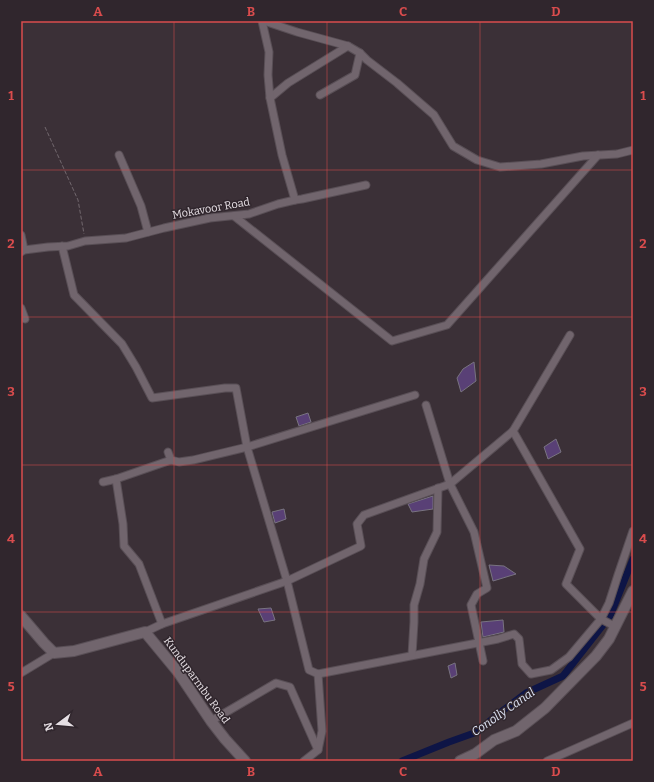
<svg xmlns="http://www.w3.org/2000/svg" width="654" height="782" font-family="Bitter,serif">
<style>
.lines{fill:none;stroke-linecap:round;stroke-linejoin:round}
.canal{stroke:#0e1546;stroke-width:7}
.building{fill:#594076;stroke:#787380}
.street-casing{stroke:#594f56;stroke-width:9}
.secondary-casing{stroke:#594f56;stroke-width:12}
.path{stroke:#72686e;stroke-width:1;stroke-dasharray:4 2;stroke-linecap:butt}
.street{stroke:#71656d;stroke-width:7}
.secondary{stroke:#71656d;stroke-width:10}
.grid{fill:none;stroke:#d94c4d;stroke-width:1;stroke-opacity:0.55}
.labels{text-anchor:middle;stroke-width:3;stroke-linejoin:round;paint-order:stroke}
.street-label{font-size:11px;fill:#e5dee3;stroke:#30262d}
.water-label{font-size:12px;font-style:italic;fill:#dde3f4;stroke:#30262d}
.neatline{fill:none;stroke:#d94c4d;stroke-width:1.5}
.grid-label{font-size:13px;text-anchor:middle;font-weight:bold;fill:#d94c4d}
</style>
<rect width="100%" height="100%" fill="#3b3037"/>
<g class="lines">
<!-- canal -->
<path class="canal" d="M402 761 449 742 477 732 497 715 526 693 563 676 610 616 633 559"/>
</g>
<!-- building -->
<g class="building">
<path d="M474 362 476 381 461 392 457 378 463 369Z"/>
<path d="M308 413 311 422 299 426 296 417Z"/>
<path d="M556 439 561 452 548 459 544 447Z"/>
<path d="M433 496V509L412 512 408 504Z"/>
<path d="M284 509 286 519 275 523 272 512Z"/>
<path d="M489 565 504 566 516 574 493 581Z"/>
<path d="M271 608 275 620 264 622 258 609Z"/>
<path d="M503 620 504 632 483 637 481 622Z"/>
<path d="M455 663 457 675 451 678 448 666Z"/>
</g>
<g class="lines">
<!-- street casing -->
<g class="street-casing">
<g id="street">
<path d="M264 21 297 32 348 46 360 53 367 60 397 83 434 115 453 146 477 160 500 167 541 164 583 156 617 154 633 150"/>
<path d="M320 95 355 75 360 53"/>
<path d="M270 98 288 83 348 46"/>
<path d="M119 155 141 206 148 232"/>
<path d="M295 200 302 199 366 185"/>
<path d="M234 216 392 341 447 325 598 155"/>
<path d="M21 235 24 250"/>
<path d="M62 246 74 295 122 344 136 367 152 398 225 388H236L247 447 287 581 309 670 318 674 498 639 514 634 519 639 522 664 531 674 551 670 569 657 601 619 609 603 618 575 633 531"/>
<path d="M21 252 24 250 48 247 68 246 85 241 126 238 164 228 210 218 249 214 278 204 295 200 282 155 270 98 268 75 269 52 262 21"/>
<path d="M21 308 25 319"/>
<path d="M570 335 513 431 580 549 566 584 601 619 616 627"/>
<path d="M426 405 450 484 474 532 487 588 477 594 471 605 483 661"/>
<path d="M168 452 171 460 179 462 193 460 247 447 415 395"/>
<path d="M116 479 123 524 124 546 139 564 162 624"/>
<path d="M103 482 116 479 171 460"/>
<path d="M145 632 162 624 287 581 361 546 357 524 364 515 450 484 513 431"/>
<path d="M412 655 414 622V605L420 584 424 559 437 532 438 488"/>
<path d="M21 673 54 653"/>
<path d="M211 721 276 683 290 687 318 750"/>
<path d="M304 761 318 750 322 731 318 674"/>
<path d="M547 761 633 723"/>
</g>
</g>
<!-- secondary casing -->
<g class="secondary-casing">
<g id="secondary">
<path d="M21 616 44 643 54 653 74 651 145 632 178 672 211 721 225 739 245 761"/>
<path d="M460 761 475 754 494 740 516 731 545 708 596 656 609 639 633 591"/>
</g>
</g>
<!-- path -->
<path class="path" d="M45 127 78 200 84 234"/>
<!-- street -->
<use href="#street" class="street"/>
<!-- secondary -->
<use href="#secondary" class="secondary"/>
</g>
<!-- grid -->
<path class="grid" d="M174 21V761M327 21V761M480 21V761M21 170H633M21 317H633M21 465H633M21 612H633"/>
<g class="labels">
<!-- street labels -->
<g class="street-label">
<text transform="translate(211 208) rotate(-10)" y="4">Mokavoor Road</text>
<text transform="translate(197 680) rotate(54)" y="4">Kunduparmbu Road</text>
</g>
<!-- water labels -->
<g class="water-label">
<text transform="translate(503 712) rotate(-35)" y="4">Conolly Canal</text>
</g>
</g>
<!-- border -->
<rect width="654" height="782" fill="none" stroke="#30262d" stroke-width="44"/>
<!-- north arrow -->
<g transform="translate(58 724) rotate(254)" stroke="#30262d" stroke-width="3" paint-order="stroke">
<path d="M0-3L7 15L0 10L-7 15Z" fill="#e5dee3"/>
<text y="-6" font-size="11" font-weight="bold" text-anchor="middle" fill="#e5dee3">N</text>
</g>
<rect x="22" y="22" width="610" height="738" class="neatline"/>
<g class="grid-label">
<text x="98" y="16">A</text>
<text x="251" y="16">B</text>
<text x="403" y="16">C</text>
<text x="556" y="16">D</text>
<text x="11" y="100">1</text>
<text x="643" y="100">1</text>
<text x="11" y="248">2</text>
<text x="643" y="248">2</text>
<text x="11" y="396">3</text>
<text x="643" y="396">3</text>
<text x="11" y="543">4</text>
<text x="643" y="543">4</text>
<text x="11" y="691">5</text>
<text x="643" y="691">5</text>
<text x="98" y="776">A</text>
<text x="251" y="776">B</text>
<text x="403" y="776">C</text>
<text x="556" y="776">D</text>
</g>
</svg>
